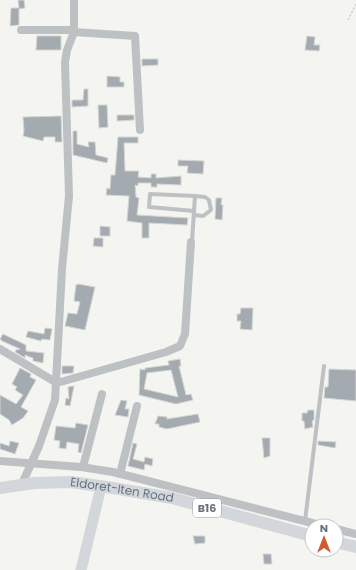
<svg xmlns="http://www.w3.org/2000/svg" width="356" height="570" font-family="Poppins,sans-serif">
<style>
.building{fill:#a4abb0;stroke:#d5d5d3;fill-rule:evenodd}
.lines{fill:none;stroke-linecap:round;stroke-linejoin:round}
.path{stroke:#b7babc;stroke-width:1;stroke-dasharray:2 2;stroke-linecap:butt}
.lane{stroke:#bdc1c4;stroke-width:4}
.street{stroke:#bdc1c4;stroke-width:8}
.secondary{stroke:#d3d7db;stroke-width:11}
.primary{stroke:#d3d7db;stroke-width:12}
.labels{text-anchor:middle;stroke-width:4;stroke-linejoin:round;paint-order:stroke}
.shield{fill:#fff;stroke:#949da5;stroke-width:1}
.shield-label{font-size:11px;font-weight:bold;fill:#66737e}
.street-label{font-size:12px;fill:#66737e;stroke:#fff}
</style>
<rect width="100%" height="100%" fill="#f4f4f0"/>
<!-- building -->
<g class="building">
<path d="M18 0H24L25 8 19 9V25L10 26 11 8H19Z"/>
<path d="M37 36H61V50H36Z"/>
<path d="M307 36 315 37 314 45H320L319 51 305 50Z"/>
<path d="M142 59H158V65L142 66Z"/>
<path d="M107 76 120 77V82H124V87H107Z"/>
<path d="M84 89H88V106L72 107V100H83Z"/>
<path d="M98 105H107L108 127 99 128Z"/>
<path d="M117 115H134V120L117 121Z"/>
<path d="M61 116 62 142H55V137H44L43 141 23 136 24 131 23 117Z"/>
<path d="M73 131H77V144L89 147 88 142H95L96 155 108 158 107 163 73 155Z"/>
<path d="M118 137H138V143H124L125 171H139L138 177 151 178V174H156V178L181 176V185L157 184V187H151V183H138V186L135 185 136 197 139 198 137 215 188 218 187 225 149 223V238H142V223L127 221 129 196 106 195 107 188 110 189 111 175H115Z"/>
<path d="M178 160 204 161 203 174 187 173 188 166H178Z"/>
<path d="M216 198H222L221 205H223L222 220 215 219Z"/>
<path d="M100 226 110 227V236H100Z"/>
<path d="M94 238H103V247L93 246Z"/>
<path d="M78 284 95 287 85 330 65 326 68 313 77 314 80 302 74 301 76 285Z"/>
<path d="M241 308H253L252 330 240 329 241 321H237V314H240Z"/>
<path d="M45 328 52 329 50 340 42 339 41 341 26 337 28 331 44 334Z"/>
<path d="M3 334 26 345V351L44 353 43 363 33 361V358L25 355V358L15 352 16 350 20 349 2 341 0 339Z"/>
<path d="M180 359 181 366H179L186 395 191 394 193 400 176 404 139 395 140 369 145 370V368L169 365 168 361ZM171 370 178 397 144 389 147 373Z"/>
<path d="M62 366H74L73 373 62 374Z"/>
<path d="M20 368 31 374 30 377 36 380 21 407 28 411 23 418 12 425 9 420 0 414V395L16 404 23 395 15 390 17 387 12 384Z"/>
<path d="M329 369 356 370V401L324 398 325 387H328Z"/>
<path d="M74 386 70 406 65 405 66 398 69 399 68 387Z"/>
<path d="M121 400 127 401 125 409H129L128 417 115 415Z"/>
<path d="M308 410H314V420L312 421 313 427 305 429 304 421H302V413H307Z"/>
<path d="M198 414 200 422 167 429 159 427V424H155L158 416 167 417V419Z"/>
<path d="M76 423 88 425 81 453 78 452 79 444 67 442 66 449 59 448 60 441 54 440 56 426 75 428Z"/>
<path d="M262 438H270V456L264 458Z"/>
<path d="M10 441 19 443 15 454 0 449V443L9 446Z"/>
<path d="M318 441 336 442 335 448 318 445Z"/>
<path d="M133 443 137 444 133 459 144 462 145 457 153 459 152 466 145 464 144 470 128 466Z"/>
<path d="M193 536H205V543L195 544Z"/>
<path d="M263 554H271L272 564H264Z"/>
</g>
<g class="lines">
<!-- path -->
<path class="path" d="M348 20 356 4"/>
<!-- lane -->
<g class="lane">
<path d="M194 215 203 216 211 210 209 200 205 197 195 196"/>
<path d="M192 242 195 196 150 194 149 207 194 211"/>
<path d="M305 521 324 366"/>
</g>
<!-- street -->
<g class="street">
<path d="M21 30H72L74 32 135 36 140 130"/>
<path d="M0 349 57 383 166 352 180 346 185 334 191 242"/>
<path d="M0 461 81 467 113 472 324 526"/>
<path d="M83 467 102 394"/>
<path d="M120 474 137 406"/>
<path d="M22 484 39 446 55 400 62 269 69 196 65 62 67 50 74 32V0"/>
<path d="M336 529 356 534"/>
</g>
<!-- secondary -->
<path class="secondary" d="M81 570 101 487"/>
<!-- primary -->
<g class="primary">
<path id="s1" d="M0 488 34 483 71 482 113 488 172 498 312 536"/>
<path d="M336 542 356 547"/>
</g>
</g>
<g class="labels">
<!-- shield labels -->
<rect class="shield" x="193" y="499" width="28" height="18" rx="3"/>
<g class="shield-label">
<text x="207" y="512">B16</text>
</g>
<!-- street labels -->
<g class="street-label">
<text dy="4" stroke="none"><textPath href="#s1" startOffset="123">Eldoret-Iten Road</textPath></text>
</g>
</g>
<!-- north arrow -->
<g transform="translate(324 538)"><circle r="19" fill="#ffffff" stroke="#c2c7cb"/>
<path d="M0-3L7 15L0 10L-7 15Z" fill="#d15a33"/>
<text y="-6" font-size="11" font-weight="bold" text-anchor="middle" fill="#66737e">N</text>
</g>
</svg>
